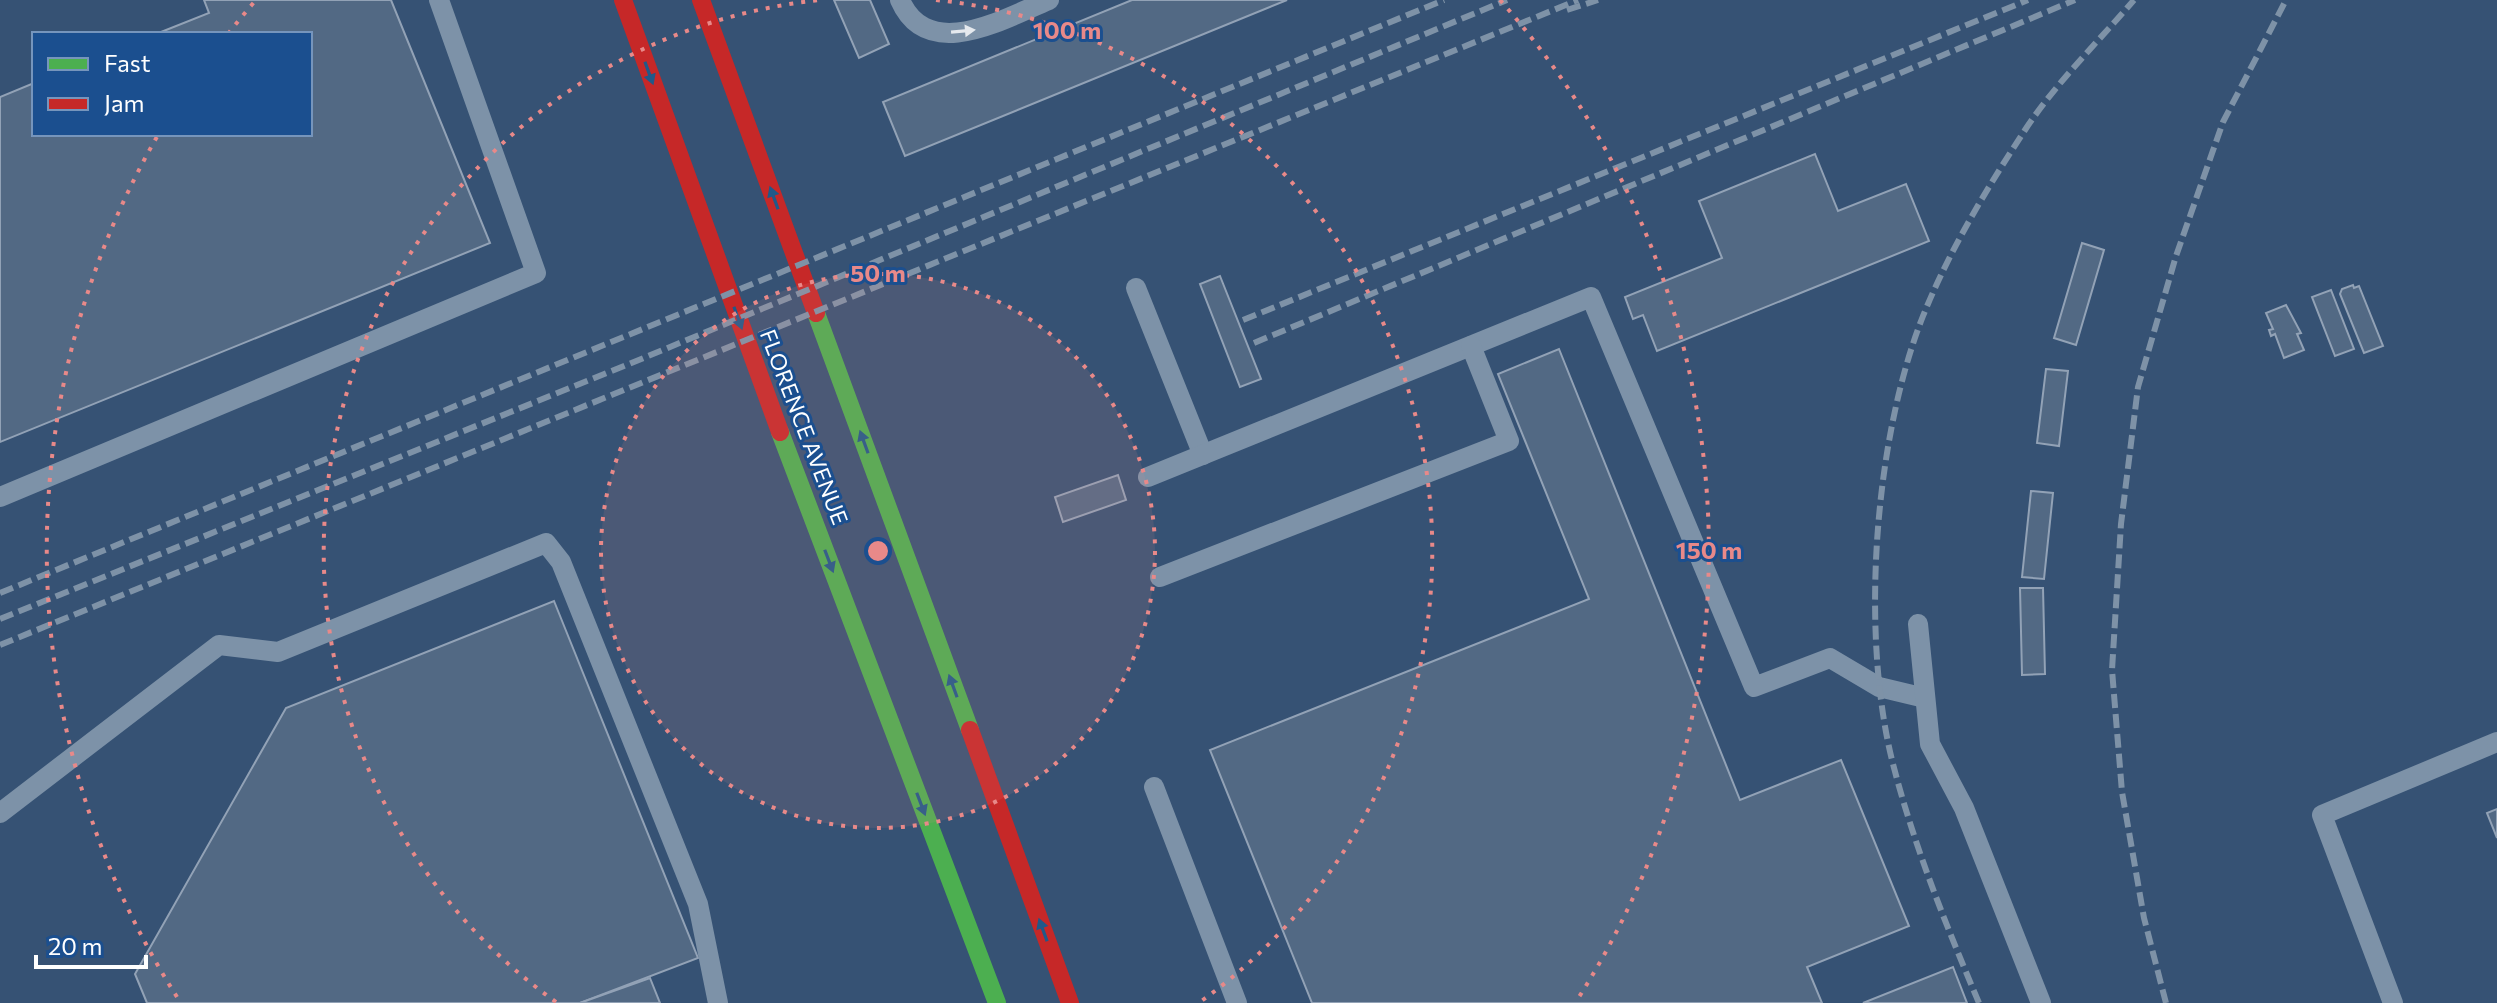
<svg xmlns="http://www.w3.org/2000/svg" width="2497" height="1003" font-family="Commissioner,sans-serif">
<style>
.building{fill:#526984;stroke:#92a2b6;stroke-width:2}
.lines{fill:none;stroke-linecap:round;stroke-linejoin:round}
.lane{stroke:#7d92a8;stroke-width:20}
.fast{stroke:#4caf50;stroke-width:18}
.jam{stroke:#c62828;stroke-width:18}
.rail{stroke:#7e92a7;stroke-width:6;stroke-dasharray:14 6;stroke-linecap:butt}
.oneway{fill:#e5e9ee}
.oneway2{fill:#205989}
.ring{fill:none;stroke:#e88989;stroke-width:4;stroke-dasharray:4 8}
.labels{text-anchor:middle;stroke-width:6;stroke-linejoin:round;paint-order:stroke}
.street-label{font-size:22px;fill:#fff;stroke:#1b4f8f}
.centre{fill:#e88989;stroke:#1b4f8f;stroke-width:4}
.ring-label{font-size:24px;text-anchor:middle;font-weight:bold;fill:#e88989;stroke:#1b4f8f;stroke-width:6;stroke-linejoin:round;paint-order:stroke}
</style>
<rect width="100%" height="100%" fill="#365274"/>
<!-- building -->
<g class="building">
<path d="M204 0H391L490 243 0 442V97L34 83V134H310V34H156L209 13Z"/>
<path d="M834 0H870L889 44 859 58Z"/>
<path d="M1132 0H1287L905 156 883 102Z"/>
<path d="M1815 154 1838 211 1906 184 1929 241 1657 351 1643 315 1633 319 1625 297 1722 258 1699 201Z"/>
<path d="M2082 243 2104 250 2076 345 2054 338Z"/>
<path d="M1220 276 1261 379 1240 387 1200 284Z"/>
<path d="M2353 285 2354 288 2359 286 2383 346 2364 353 2340 294 2342 289Z"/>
<path d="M2331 290 2354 349 2335 356 2312 297Z"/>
<path d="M2286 305 2301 333 2297 334 2304 350 2284 358 2275 334 2271 336 2269 330 2273 329 2266 313Z"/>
<path d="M1559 349 1740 800 1841 760 1909 926 1807 967 1822 1003H1312L1210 750 1589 599 1498 374Z"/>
<path d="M2046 369 2068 371 2059 446 2037 443Z"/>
<path d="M1118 475 1126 500 1063 522 1055 497Z"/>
<path d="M2031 491 2053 493 2044 579 2022 577Z"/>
<path d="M2020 588H2043L2045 674 2022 675Z"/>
<path d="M554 601 698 958 580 1003H147L135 974 286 708Z"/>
<path d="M2497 809V838L2487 813Z"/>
<path d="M1953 967 1967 1003H1863Z"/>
<path d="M650 978 660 1003H580Z"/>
</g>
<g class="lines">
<!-- lane -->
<g class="lane">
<path d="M900 0C928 64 1005 18 1049 0"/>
<path d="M1136 288 1203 455"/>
<path d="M1148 477 1591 297 1754 687 1830 658 1879 687 1925 698"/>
<path d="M0 497 536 273 439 0"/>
<path d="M1160 577 1509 441 1471 346"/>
<path d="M1918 624 1930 744 1964 808 2041 1003"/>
<path d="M1154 787 1237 1003"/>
<path d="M0 813 219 645 278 652 546 543 561 562 698 904 718 1003"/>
<path d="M2393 1003 2322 815 2497 742"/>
</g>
<!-- fast -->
<g class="fast">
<path d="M816 313 970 730"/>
<path d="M780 432 997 1003"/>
</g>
<!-- jam -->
<g class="jam">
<path d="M623 0 780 432"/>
<path d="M701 0 816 313"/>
<path d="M970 730 1070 1003"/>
</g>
<!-- rail -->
<g class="rail">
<path d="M1567 10 1598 0"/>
<path d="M1243 320 2028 0"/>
<path d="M1254 343 2075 0"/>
<path d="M0 593 1444 0"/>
<path d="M0 619 629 364 1507 0"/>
<path d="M0 645 1578 0"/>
<path d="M1979 1003C1946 925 1914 846 1893 764 1860 635 1874 440 1923 316 1949 251 1987 188 2025 130 2055 84 2098 42 2134 0"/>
<path d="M2166 1003 2144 918 2122 792 2112 670 2121 524 2138 387 2176 256 2223 122 2286 0"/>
</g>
</g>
<!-- one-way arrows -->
<defs><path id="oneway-solid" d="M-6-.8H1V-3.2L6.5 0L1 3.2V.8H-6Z" transform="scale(2)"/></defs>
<use class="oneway" href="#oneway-solid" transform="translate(963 31) rotate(-5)"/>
<g class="oneway2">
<use href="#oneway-solid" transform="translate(649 73) rotate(70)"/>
<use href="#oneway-solid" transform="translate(774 198) rotate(-110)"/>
<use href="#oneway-solid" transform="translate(738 318) rotate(70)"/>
<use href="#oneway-solid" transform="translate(864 442) rotate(-110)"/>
<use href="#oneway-solid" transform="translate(829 561) rotate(69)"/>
<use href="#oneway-solid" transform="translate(953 686) rotate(-110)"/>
<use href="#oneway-solid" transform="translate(921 804) rotate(69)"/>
<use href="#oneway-solid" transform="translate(1043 930) rotate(-110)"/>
</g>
<!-- distance rings -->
<circle cx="878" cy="551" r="277" fill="#e88989" fill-opacity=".12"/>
<g class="ring">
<circle cx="878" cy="551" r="277"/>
<path d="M556 1002A554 554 0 0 1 820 0M936 0A554 554 0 0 1 1200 1002"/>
<path d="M177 997A831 831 0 0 1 158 135M228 34A831 831 0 0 1 256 0M1500 0A831 831 0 0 1 1579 997"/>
</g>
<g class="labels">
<!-- street labels -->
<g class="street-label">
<text transform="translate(804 427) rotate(69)" y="8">FLORENCE AVENUE</text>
</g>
</g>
<circle cx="878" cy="551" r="12" class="centre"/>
<g class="ring-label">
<text x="1067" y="39">100 m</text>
<text x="878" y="282">50 m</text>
<text x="1709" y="559">150 m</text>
</g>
<!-- legend -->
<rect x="32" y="32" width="280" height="104" fill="#1b4f8f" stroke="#7695bc" stroke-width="2"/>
<rect x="48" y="58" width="40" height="12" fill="#4caf50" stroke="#7695bc" stroke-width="2"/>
<text x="104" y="72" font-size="24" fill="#ffffff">Fast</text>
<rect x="48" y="98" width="40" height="12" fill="#c62828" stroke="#7695bc" stroke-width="2"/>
<text x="104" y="112" font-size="24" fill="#ffffff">Jam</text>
<!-- scale -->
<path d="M36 955v12h110v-12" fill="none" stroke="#ffffff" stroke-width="4"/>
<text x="48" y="955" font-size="24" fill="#ffffff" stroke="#1b4f8f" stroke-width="6" paint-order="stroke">20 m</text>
</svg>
